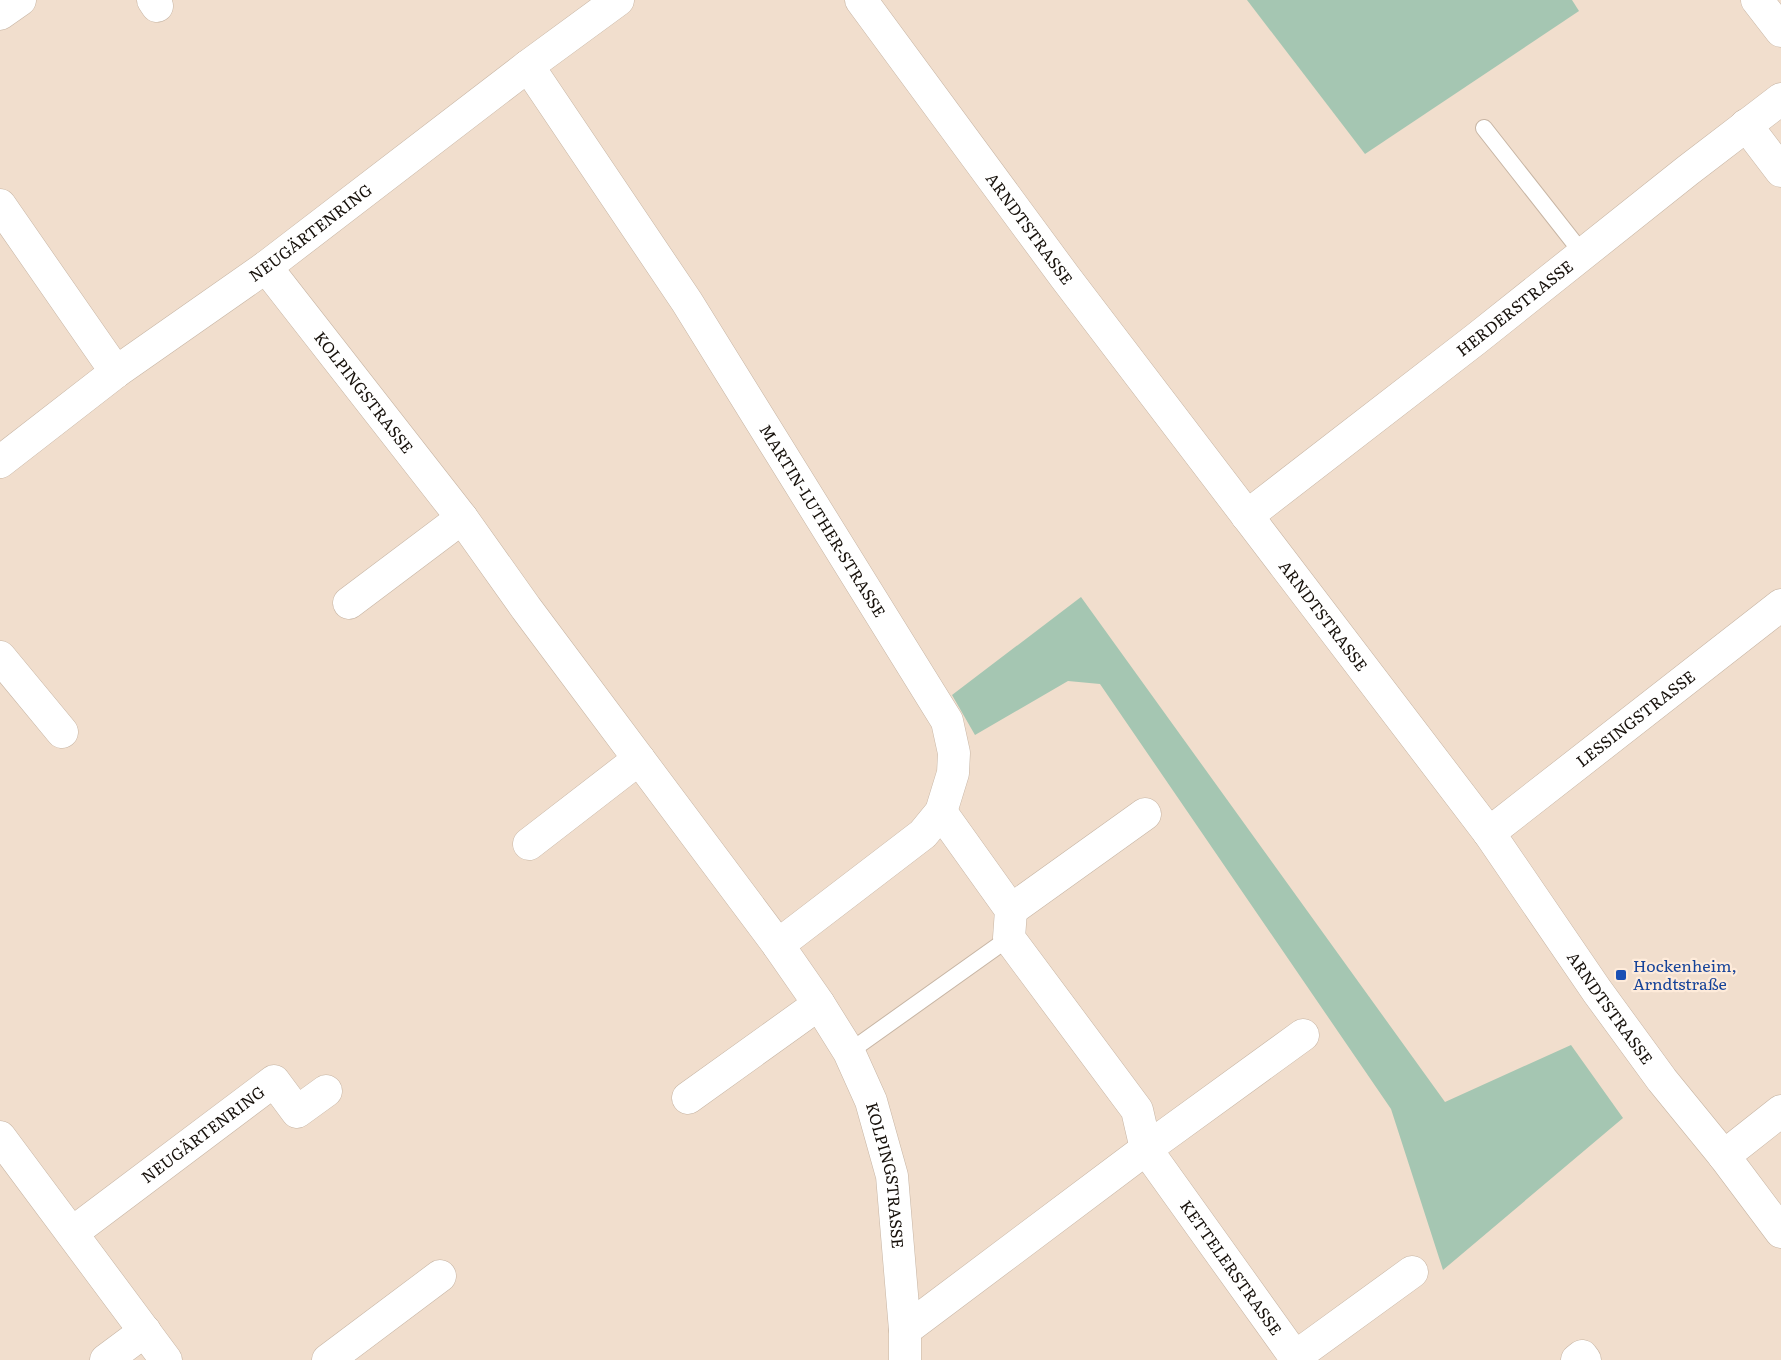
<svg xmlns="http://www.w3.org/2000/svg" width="1781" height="1360" font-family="Literata,serif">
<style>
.green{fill:#a5c6b2}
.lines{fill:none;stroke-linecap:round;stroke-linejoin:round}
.lane-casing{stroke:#c7b5a4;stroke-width:18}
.street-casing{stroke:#c7b5a4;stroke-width:33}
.lane{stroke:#fff;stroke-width:16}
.street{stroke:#fff;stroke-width:32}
.transit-dot{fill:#1a4fb4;stroke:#feebda;stroke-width:2}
.labels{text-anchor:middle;stroke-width:4.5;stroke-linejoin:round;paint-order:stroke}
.street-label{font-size:16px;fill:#17110b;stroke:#feebda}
.transit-label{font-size:16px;fill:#164399;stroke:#feebda;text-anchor:start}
</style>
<rect width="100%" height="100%" fill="#f1decd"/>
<!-- green -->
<g class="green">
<path d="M1247 0H1572L1579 11 1365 154Z"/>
<path d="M1081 597 1445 1102 1571 1045 1623 1118 1443 1270 1391 1109 1100 684 1068 681 975 735 952 695Z"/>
</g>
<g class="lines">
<!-- lane casing -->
<g class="lane-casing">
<g id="lane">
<path d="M1484 128 1583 254"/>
<path d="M849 1052 1009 938"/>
</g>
</g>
<!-- street casing -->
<g class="street-casing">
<g id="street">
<path d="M153 0 157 6"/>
<path id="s1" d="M861 0 1065 277 1489 833 1597 991 1662 1080 1724 1156 1781 1232"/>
<path d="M1757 0 1781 31"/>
<path d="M0 14 20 0"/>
<path id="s2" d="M528 66 687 302 947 721 954 753 953 773 941 812 923 834 778 945"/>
<path d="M1746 125 1781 171"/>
<path d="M0 205 116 372"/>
<path id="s3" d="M266 267 462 518 526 608 778 945 819 1004 849 1052 871 1101 892 1176 905 1330V1360"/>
<path id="s4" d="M0 462 116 372 266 267 528 66 618 0"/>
<path id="s5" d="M1247 516 1476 339 1687 171 1781 99"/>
<path d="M349 603 462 518"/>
<path d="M0 657 62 732"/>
<path id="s6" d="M1489 833 1781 605"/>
<path d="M529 844 639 759"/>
<path d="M1011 910 1145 814"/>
<path id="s7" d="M1303 1035 1146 1149 1295 1357 1412 1272"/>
<path d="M688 1098 819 1004"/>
<path d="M0 1137 166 1360"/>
<path d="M1724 1156 1781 1111"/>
<path id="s8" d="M72 1233 274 1081 297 1112 326 1091"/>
<path d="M905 1330 1146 1149 1137 1110 1009 938 1011 910 941 812"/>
<path d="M106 1360 145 1331"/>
<path d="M328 1360 440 1276"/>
<path d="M1577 1360 1582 1356 1585 1360"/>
</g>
</g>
<!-- lane -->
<use href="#lane" class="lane"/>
<!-- street -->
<use href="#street" class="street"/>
</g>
<!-- markers -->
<rect class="transit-dot" x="1615" y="969" width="12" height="12" rx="3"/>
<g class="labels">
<!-- street labels -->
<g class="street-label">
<text dy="6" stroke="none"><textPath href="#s1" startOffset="284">ARNDTSTRASSE</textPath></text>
<text dy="6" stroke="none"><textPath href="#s4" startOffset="386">NEUGÄRTENRING</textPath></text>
<text dy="6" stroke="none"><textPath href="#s5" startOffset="339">HERDERSTRASSE</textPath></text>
<text dy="6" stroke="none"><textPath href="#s3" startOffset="159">KOLPINGSTRASSE</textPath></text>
<text dy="6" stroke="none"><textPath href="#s2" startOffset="542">MARTIN-LUTHER-STRASSE</textPath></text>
<text dy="6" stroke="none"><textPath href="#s1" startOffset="770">ARNDTSTRASSE</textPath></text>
<text dy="6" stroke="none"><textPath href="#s6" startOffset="186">LESSINGSTRASSE</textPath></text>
<text dy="6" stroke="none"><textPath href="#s1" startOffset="1256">ARNDTSTRASSE</textPath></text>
<text dy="6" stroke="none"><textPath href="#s8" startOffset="164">NEUGÄRTENRING</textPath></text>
<text dy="6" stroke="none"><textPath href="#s3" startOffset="1108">KOLPINGSTRASSE</textPath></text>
<text dy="6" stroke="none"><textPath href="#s7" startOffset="340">KETTELERSTRASSE</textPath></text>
</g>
<!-- transit labels -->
<g class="transit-label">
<text x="1633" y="972">Hockenheim,<tspan x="1633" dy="18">Arndtstraße</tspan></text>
</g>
</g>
</svg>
